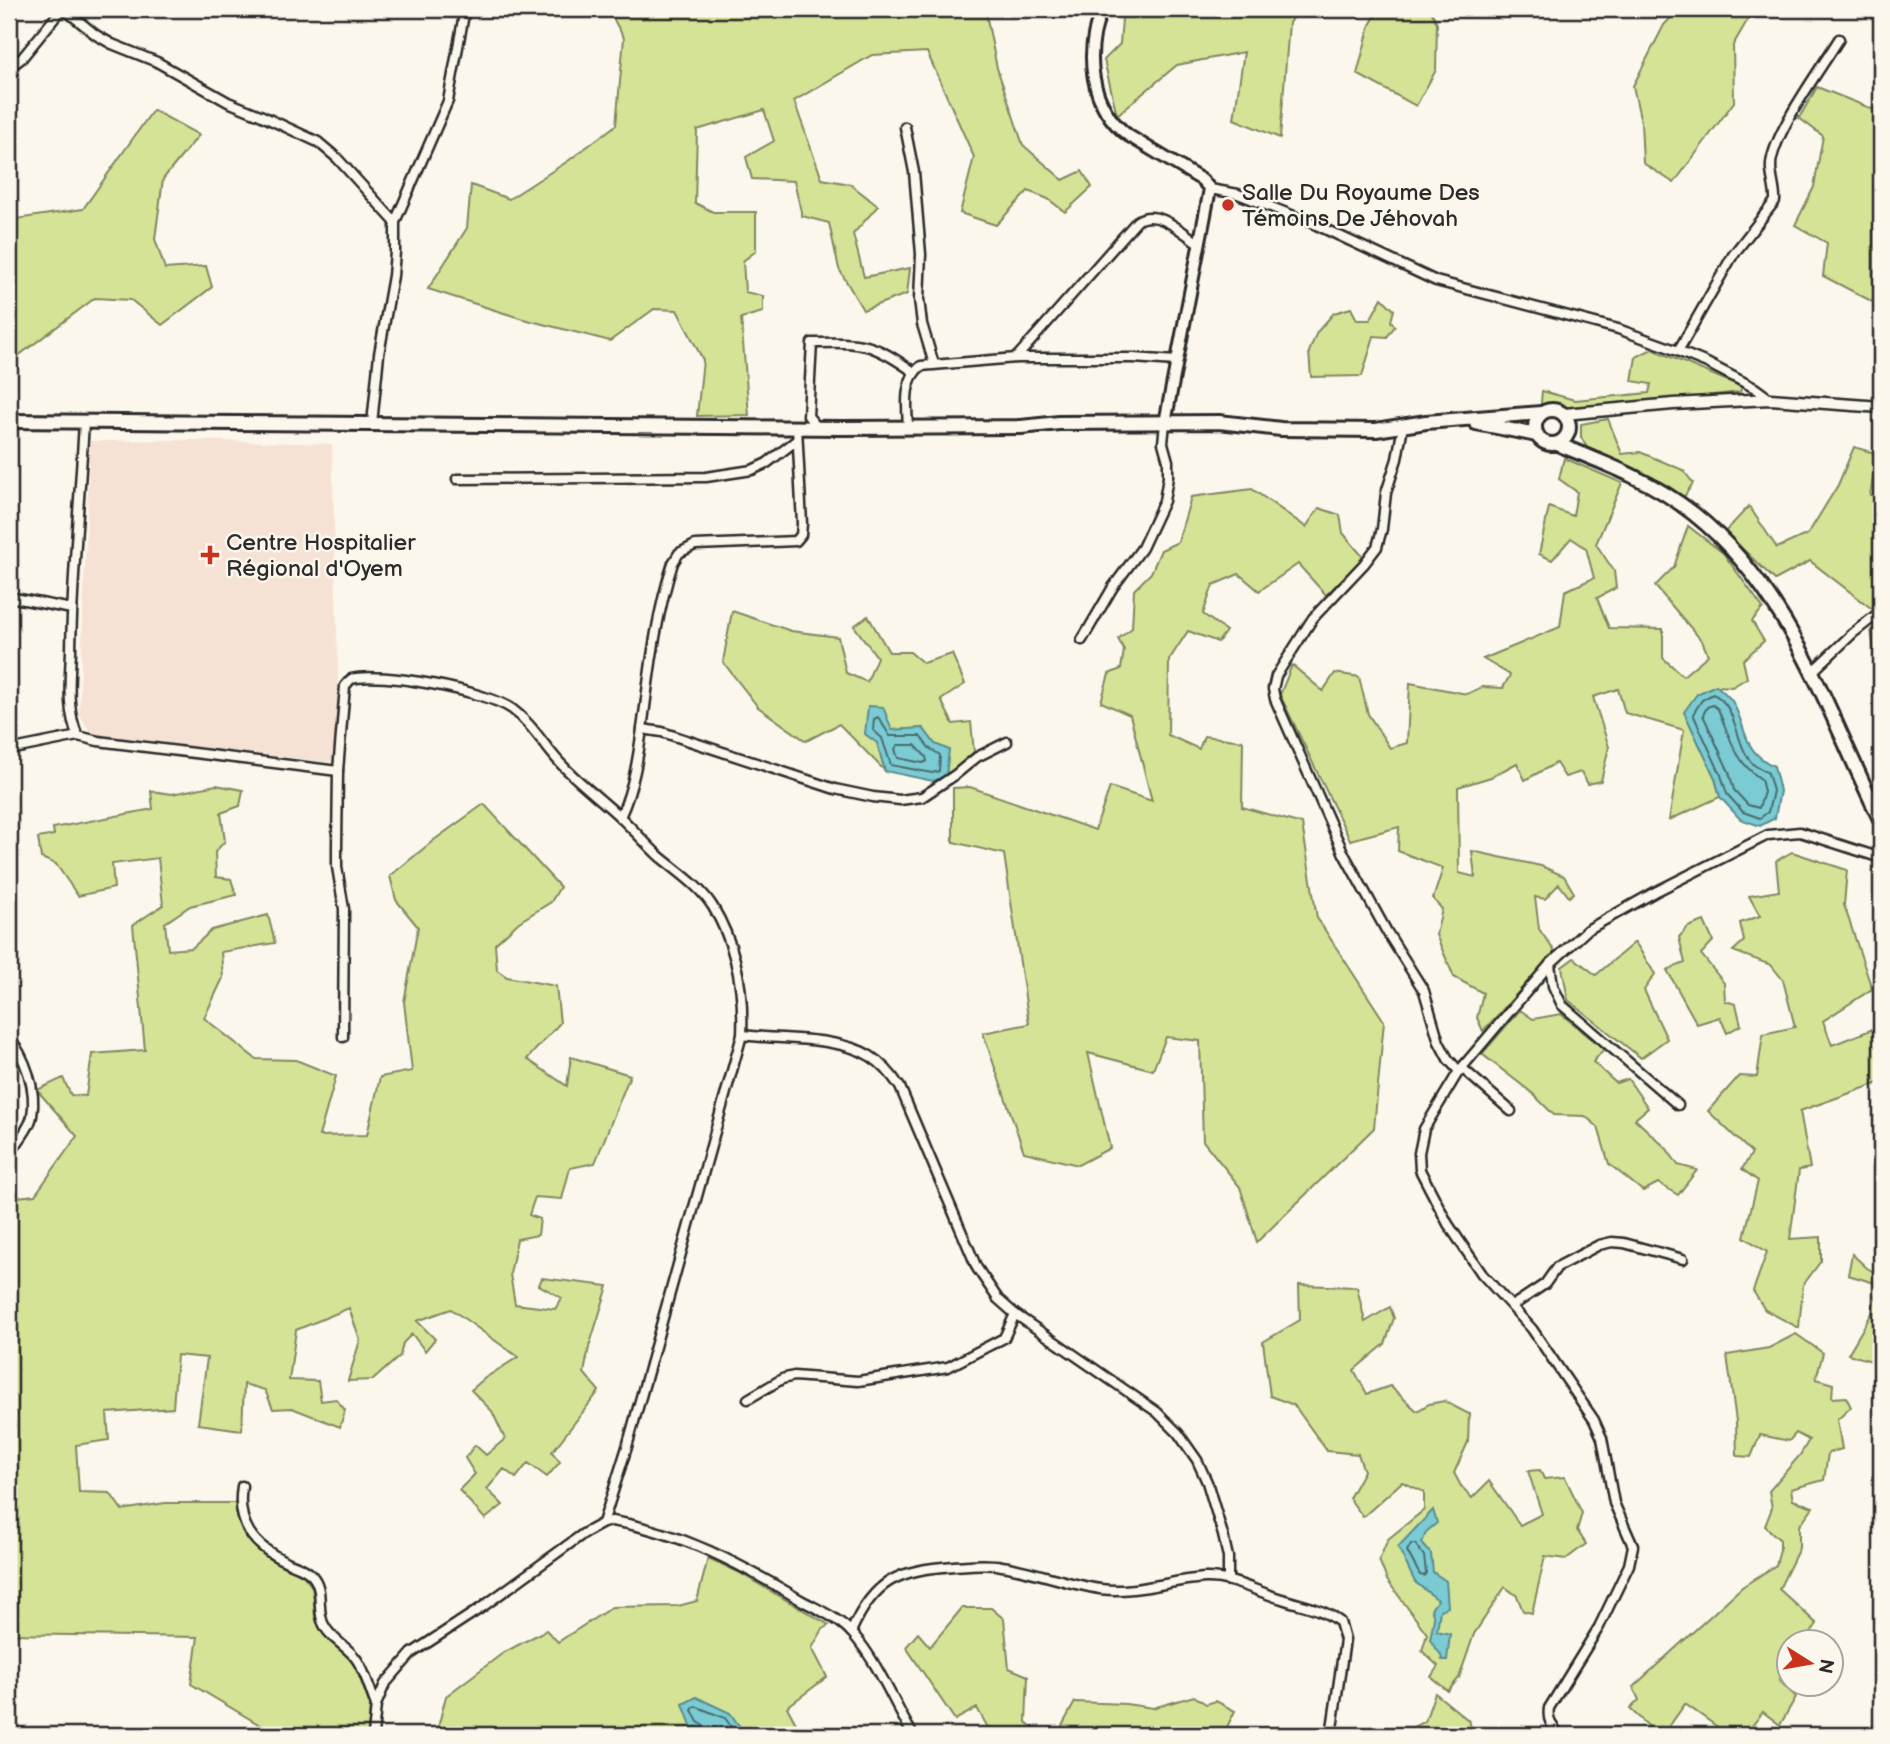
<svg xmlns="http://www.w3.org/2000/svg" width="1890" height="1744" font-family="'Balsamiq Sans',sans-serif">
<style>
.built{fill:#f5e2d4}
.green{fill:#d5e396;stroke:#808760;stroke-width:2}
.water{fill:#7acbd3;stroke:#5a8b90;stroke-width:2}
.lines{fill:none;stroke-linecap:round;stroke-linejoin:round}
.shore{stroke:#4b6b6e;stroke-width:2}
.minor-casing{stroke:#2b2b2b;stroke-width:13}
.tertiary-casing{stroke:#2b2b2b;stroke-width:15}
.secondary-casing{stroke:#2b2b2b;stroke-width:16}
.primary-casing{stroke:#2b2b2b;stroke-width:18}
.minor{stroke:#fbf7ec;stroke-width:8}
.tertiary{stroke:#fbf7ec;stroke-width:10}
.secondary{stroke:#fbf7ec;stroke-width:10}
.primary{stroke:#fbf7ec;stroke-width:12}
.poi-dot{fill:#c8321e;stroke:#fbf7ec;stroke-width:2.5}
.labels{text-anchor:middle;stroke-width:5;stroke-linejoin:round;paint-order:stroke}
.poi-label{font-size:23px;fill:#2b2b2b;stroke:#fbf7ec;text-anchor:start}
</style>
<rect width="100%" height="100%" fill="#fbf7ec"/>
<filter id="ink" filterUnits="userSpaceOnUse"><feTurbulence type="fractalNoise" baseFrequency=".0143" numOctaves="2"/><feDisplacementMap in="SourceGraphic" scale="14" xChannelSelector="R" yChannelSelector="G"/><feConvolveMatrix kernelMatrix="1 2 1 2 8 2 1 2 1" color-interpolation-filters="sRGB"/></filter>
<g filter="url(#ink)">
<!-- built -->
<path class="built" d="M189 440 332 444 338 667 336 760 325 762 92 734 79 714 90 441Z"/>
<!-- green -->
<g class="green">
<path d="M608 9H985L997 68 1023 145 1063 180 1082 171 1092 187 1065 212 1048 199 1028 191 996 225 960 213 974 157 927 52 872 55 794 101 822 179 850 184 878 206 853 234 864 277 910 268 907 294 863 310 839 269 829 223 802 216 794 181 752 179 746 157 774 141 764 110 697 130 695 203 713 212H756V251L743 261 745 292 763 296V312L741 318 749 415 697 416 703 360 677 310 654 309 610 341 523 319 428 289 467 228 471 185 509 199 568 161 616 125 624 38Z"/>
<path d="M1125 9H1298L1289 23 1280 138 1234 119 1244 52 1177 65 1117 115 1104 60 1120 44 1122 19Z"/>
<path d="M1379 9H1430L1437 23 1436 70 1416 106 1357 74 1370 25Z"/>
<path d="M1679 9H1754L1733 45 1734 102 1674 183 1643 163 1641 122 1633 86 1664 25Z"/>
<path d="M1817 87 1880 112 1881 110V225L1874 231 1875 303 1823 276 1827 243 1795 225 1814 187 1823 136 1799 118Z"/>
<path d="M153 110 199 135 163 179 155 239 165 269 206 266 212 287 162 325 131 300 95 298 14 359 9 356V220L83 209Z"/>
<path d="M1382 298 1394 310 1391 321 1395 326 1387 337 1374 336 1362 376 1311 377 1309 352 1317 332 1334 313 1351 308 1357 320H1370Z"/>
<path d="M1652 349 1742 387 1740 392 1540 414 1542 391 1575 400 1649 393 1651 384 1632 381 1636 357Z"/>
<path d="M1608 419 1622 454 1640 452 1683 470 1693 483 1682 500 1590 453 1581 437V424Z"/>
<path d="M1854 447 1878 454 1870 495 1881 497V602L1871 608 1810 561 1775 580 1725 532 1749 506 1777 548 1808 534 1838 485Z"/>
<path d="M1564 458 1622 483 1596 544 1614 571 1616 588 1597 598 1609 628 1663 629V658L1683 676 1708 655 1702 641 1655 586 1674 567 1688 526 1723 553 1763 608 1752 621 1764 641 1743 660 1747 678 1732 687C1706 683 1699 692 1685 712L1715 778 1720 797 1669 820 1684 730 1625 713 1618 689 1593 697 1609 747 1601 781 1588 784 1581 772 1565 777 1556 763 1525 780 1517 763 1491 777 1458 787 1459 873 1475 877 1472 851 1541 866 1564 876 1574 893 1569 897 1559 884 1545 899 1535 897 1539 929 1555 952 1483 1031 1477 1018 1483 993 1454 977 1436 935 1442 909 1433 899 1443 868 1398 851 1399 827 1350 840 1280 695 1292 665 1323 691 1335 673 1359 677 1368 714 1390 748 1407 743 1410 683 1467 694 1482 687 1503 688 1510 675 1483 659 1560 627 1565 591 1594 578 1586 548 1571 538 1552 560 1539 554 1549 507 1573 516 1577 492 1559 479Z"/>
<path d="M1252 489 1306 527 1319 508 1340 515 1343 533 1364 558 1326 595 1298 564 1259 591 1239 574 1213 585 1203 614 1226 631 1218 642 1188 631 1169 660 1168 735 1199 749 1204 736 1243 741 1242 807 1302 824 1317 918 1384 1021 1374 1128 1257 1242 1240 1187 1203 1141 1200 1041 1166 1037 1153 1070 1088 1053 1110 1148 1078 1165 1024 1152 983 1033 1029 1024 1004 854 953 842V788L970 787 1095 830 1110 787 1152 801 1130 715 1101 702 1109 674 1121 669 1124 650 1118 639 1132 628 1134 590 1151 573 1161 550 1178 542 1191 497Z"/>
<path d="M732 611 791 631 838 637 846 673 867 682 877 657 854 626 868 616 889 652H910L923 663 952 654 965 684 941 700 953 724 971 722 974 752 946 776 948 750 935 744 923 728 892 730 877 742 885 771 839 724 806 741 758 707 723 662Z"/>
<path d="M1881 626V695L1871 630Z"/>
<path d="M216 785 243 790 240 806 221 813 225 841 215 852 216 877 231 879 236 895 190 906 165 923 168 950 192 948 212 930 268 915 275 943 221 952 223 978 204 1018 256 1059 296 1060 336 1076 319 1136 367 1135 380 1077 412 1071 404 1002 418 927 396 900 390 876 434 840 484 804 560 887 551 902 519 922 495 944 497 970 507 977 556 986 560 1023 527 1059 567 1086 571 1057 630 1075 595 1163 570 1168 562 1199 535 1197 529 1215 540 1219 538 1235 517 1239 510 1274 515 1304 555 1309 562 1298 539 1285 542 1278 608 1286 589 1347 584 1373 599 1391 552 1452 560 1462 547 1477 528 1463 516 1478 504 1469 487 1489 503 1505 485 1519 459 1490 475 1474 465 1458 475 1445 486 1455 505 1439 492 1411 471 1390 485 1378 518 1357 451 1309 417 1321 435 1339 425 1351 412 1334 403 1343 400 1356 373 1380 348 1381 360 1340 349 1308 296 1330 289 1380 318 1381 321 1401 336 1399 345 1410 340 1427 292 1408 273 1409 265 1390 244 1384 242 1430 198 1424 207 1358 177 1355 173 1408 107 1413 109 1440 76 1445 79 1492 110 1493 122 1510 165 1503H235L238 1521 254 1546 269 1559 303 1575 312 1587 317 1622 325 1635 354 1662 370 1706 368 1735H277L191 1684 198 1637 9 1634V1198L35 1195 77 1136 37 1090 63 1078 71 1095 86 1096 92 1054 145 1050 133 925 163 905 158 858 112 864 114 888 78 896 56 864 41 858 38 838 54 835 53 828 153 809 151 791 172 794Z"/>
<path d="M1792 852 1847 870 1844 905 1872 989 1823 1021 1832 1045 1881 1026V1082L1800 1111 1810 1168 1799 1170 1790 1239 1821 1237V1261L1803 1285 1799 1328 1765 1310 1753 1291 1767 1252 1744 1237 1758 1181 1742 1169 1752 1153 1708 1111 1739 1076 1757 1077 1763 1034 1795 1027 1783 980 1771 965 1733 951 1744 941 1740 923 1760 916 1749 896 1779 891 1776 861Z"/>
<path d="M1704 921 1713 941 1701 954 1724 983 1725 1001 1736 1004 1741 1025 1727 1033 1720 1017 1697 1024 1667 970 1685 963 1679 937 1688 927Z"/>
<path d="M1635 942 1655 974 1644 990 1667 1039 1641 1058 1568 1000 1562 967 1574 958 1596 975Z"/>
<path d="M1520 1010 1533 1019 1561 1014 1604 1049 1593 1062 1616 1083 1628 1079 1648 1108 1635 1119 1667 1149 1678 1165 1697 1170 1678 1195 1658 1183 1643 1191 1609 1164 1598 1127 1585 1116 1554 1115 1532 1093 1482 1054Z"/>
<path d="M1852 1254 1867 1268 1881 1276V1364L1848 1354 1872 1313 1878 1284 1848 1275Z"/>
<path d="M1299 1285 1357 1287 1365 1322 1390 1307 1394 1318 1385 1344 1354 1370 1367 1394 1390 1386 1417 1411 1429 1404 1444 1401 1469 1414 1468 1442 1454 1473 1461 1486 1472 1498 1489 1481 1520 1525 1542 1514 1528 1471 1540 1470 1544 1479 1565 1477 1582 1513 1577 1530 1586 1544 1566 1559 1545 1556 1532 1613 1523 1611 1517 1596 1505 1587 1474 1634 1459 1678 1448 1691 1431 1677 1438 1666 1422 1651 1427 1634 1387 1580 1379 1560 1388 1539 1424 1510V1492L1402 1482 1363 1517 1349 1498 1364 1471 1358 1454 1327 1451 1294 1405 1270 1396 1263 1342 1300 1320Z"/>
<path d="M1796 1334 1823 1353 1816 1379 1833 1384 1832 1398 1846 1397 1851 1407 1837 1420 1842 1449 1828 1453 1824 1480 1791 1489 1793 1500 1813 1507 1799 1526V1548L1779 1589 1817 1624 1804 1642H1788V1666L1779 1680 1796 1697 1780 1725 1763 1712 1745 1735H1729L1685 1704 1663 1735H1658L1630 1709 1639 1700 1633 1687 1742 1587 1776 1565 1780 1549V1540L1765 1526 1772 1508 1769 1491 1800 1455 1809 1440 1796 1433 1789 1441 1760 1435 1751 1457 1737 1456 1736 1421 1727 1355 1769 1348Z"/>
<path d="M708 1558 738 1572 829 1625 823 1629 812 1648 827 1677 787 1707 802 1735H436L446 1696 503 1653 546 1630 558 1642 612 1607 678 1606 697 1601Z"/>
<path d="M962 1608H991L1004 1619 1009 1668 1028 1676 1026 1722 1042 1735H989L991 1733 977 1708 955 1720 906 1647 918 1633 930 1647Z"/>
<path d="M1435 1693 1468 1720 1475 1735H1457L1453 1732 1450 1735H1403L1402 1733 1425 1721Z"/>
<path d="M1194 1696 1206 1704 1216 1701 1235 1711 1223 1735H1057L1075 1702 1126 1704 1153 1708Z"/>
</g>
<!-- water -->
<g class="water">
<path d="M1716 685C1721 690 1728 695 1732 701 1748 728 1741 751 1774 766L1780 791 1775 818 1760 826 1740 819 1720 797 1715 778 1684 712 1697 694Z"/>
<path d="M868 706 883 707 892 730 923 728 935 744 949 750 946 776 933 781 885 771 877 743 865 734Z"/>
<path d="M1433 1510 1437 1523 1426 1532 1422 1543 1431 1554 1433 1572 1446 1581 1448 1607 1440 1610 1437 1631 1450 1634 1447 1660H1442L1441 1655 1430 1640 1434 1618 1431 1609 1438 1600 1415 1582 1398 1547Z"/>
<path d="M696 1697 730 1713 745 1734 710 1735 692 1728 683 1704Z"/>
</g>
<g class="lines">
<!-- shore -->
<g class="shore">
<path d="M1713 694C1739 706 1734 746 1754 765 1758 768 1764 770 1768 773L1773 791 1768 812 1760 818 1743 812 1727 794 1721 775 1693 714 1702 700Z"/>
<path d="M1713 705 1718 709C1730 737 1735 762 1761 779L1764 792 1759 808 1748 805 1734 790 1729 772 1703 715 1707 707Z"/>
<path d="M878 717 890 736H920L929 748 940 755 939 771 932 773 891 765 882 738 873 730 874 719Z"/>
<path d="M898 745H915L926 757 927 761 923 763 898 758 895 749Z"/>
<path d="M1411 1544H1415L1424 1556 1426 1573 1424 1576 1420 1575 1407 1551Z"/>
<path d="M710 1735 708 1728 698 1722 692 1710 695 1706 725 1718 737 1735"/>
</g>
<!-- minor casing -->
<g class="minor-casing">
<g id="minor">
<path d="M64 9 96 35 112 44 157 62 228 102 260 115 318 142 337 158 395 222"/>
<path d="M9 68 22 58 62 9"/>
<path d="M905 127 914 172 921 254 919 299 922 324 934 364"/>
<path d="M1210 189 1238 194 1312 223 1436 281 1618 329 1665 346 1707 363 1755 388 1770 399"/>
<path d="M1678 351 1733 255 1775 201C1776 187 1768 172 1772 158 1780 124 1820 70 1839 39"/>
<path d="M1016 358 1137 221C1157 207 1183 233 1200 244"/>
<path d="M372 424 379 354 393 276 395 252V222L448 101 465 9"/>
<path d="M1403 426 1397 459 1386 493 1382 529 1377 547 1364 564 1313 618 1276 676 1273 689 1275 699 1344 854 1387 932 1424 991 1439 1042 1448 1059 1459 1071"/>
<path d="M817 427 808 416 812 343C862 342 872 342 914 372"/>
<path d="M908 427C907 406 903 380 921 366L1016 358H1133L1176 361"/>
<path d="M457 479 706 477 752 470 767 463 797 440"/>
<path d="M9 597 72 609"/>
<path d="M1082 640 1113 587 1142 548 1164 501 1168 477V461L1163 443 1165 423"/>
<path d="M1811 673 1852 634 1881 611"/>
<path d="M642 729 662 732 835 789 873 797 900 800 922 797 955 775 977 757 1007 742"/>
<path d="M78 736C66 711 70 678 71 651 72 575 80 498 84 421"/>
<path d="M9 750 78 736 98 741 338 771"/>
<path d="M620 817C636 784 640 743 645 707 651 659 658 609 673 563L679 553 695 545 796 541 801 535 802 524 797 427"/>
<path d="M1550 964 1553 986 1562 1005 1678 1105"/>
<path d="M742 1035C779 1040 838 1036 870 1056 883 1064 892 1075 900 1087L977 1268 998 1299 1015 1314 1157 1412 1178 1433 1197 1460 1207 1482 1223 1535 1228 1557V1580"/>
<path d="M9 1037C25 1057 37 1089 32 1116 30 1128 16 1144 9 1155"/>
<path d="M343 1037 344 909 337 867V846L338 771 345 686 351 679C380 671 487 691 512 709 534 725 546 750 565 768 583 786 603 801 621 818 634 830 646 844 659 856 678 872 700 886 713 907 737 947 744 990 742 1035L627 1447 603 1523"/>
<path d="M1462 1068 1511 1111"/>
<path d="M1512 1306 1545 1284 1557 1267 1599 1245 1612 1242 1624 1243 1683 1259"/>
<path d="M748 1399 782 1379 794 1376 858 1381 948 1367 1004 1338 1015 1314"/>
<path d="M242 1486C236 1524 253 1546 287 1562 296 1566 308 1569 314 1578 324 1592 316 1611 324 1625 331 1640 349 1647 357 1660 366 1673 370 1691 376 1705"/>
<path d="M851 1632C874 1579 899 1570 954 1566 970 1565 986 1563 1002 1566 1035 1571 1067 1584 1100 1589 1135 1594 1171 1580 1205 1578 1232 1577 1257 1592 1282 1599 1303 1606 1322 1608 1340 1622L1345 1640 1331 1735"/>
<path d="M373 1735 376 1705 385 1684 412 1653 481 1608 583 1534 603 1523 612 1521C681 1532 740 1564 799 1599 817 1609 839 1618 853 1634 879 1664 893 1702 913 1735"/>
<path d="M1560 1735C1552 1726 1547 1721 1549 1708L1599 1627 1629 1565 1633 1546 1614 1503 1602 1438 1594 1420 1532 1329 1482 1274 1448 1224 1420 1170 1419 1153 1424 1129 1459 1071 1550 964 1587 930 1655 892 1768 835 1800 832 1881 858"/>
</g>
</g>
<!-- tertiary casing -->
<g class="tertiary-casing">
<path id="tertiary" d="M1564 414 1673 404 1770 399 1881 407"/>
</g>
<!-- secondary casing -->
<g class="secondary-casing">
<path id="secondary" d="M1102 9C1084 52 1089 107 1129 136L1202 180 1210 189 1165 423"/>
</g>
<!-- primary casing -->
<g class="primary-casing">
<g id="primary">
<circle cx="1552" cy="427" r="17"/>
<path d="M9 421 843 428 1021 427 1059 423 1219 422 1281 429 1376 430 1426 422 1541 413"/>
<path d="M1476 423 1537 435"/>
<path d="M1557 444C1605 463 1653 481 1694 514 1791 591 1828 714 1881 821"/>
</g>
</g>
<!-- minor -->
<use href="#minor" class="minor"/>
<!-- tertiary -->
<use href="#tertiary" class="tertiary"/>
<!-- secondary -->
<use href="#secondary" class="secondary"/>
<!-- primary -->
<use href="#primary" class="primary"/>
</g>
</g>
<!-- markers -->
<g class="poi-dot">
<circle cx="1228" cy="205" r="7"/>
<path d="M206.5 544.5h7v7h7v7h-7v7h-7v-7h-7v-7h7z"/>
</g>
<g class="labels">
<!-- poi labels -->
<g class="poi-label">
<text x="1242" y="200">Salle Du Royaume Des<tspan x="1242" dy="26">Témoins De Jéhovah</tspan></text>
<text x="226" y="550">Centre Hospitalier<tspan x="226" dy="26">Régional d'Oyem</tspan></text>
</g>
</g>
<!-- margin -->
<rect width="1890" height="1744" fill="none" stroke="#fbf7ec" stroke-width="35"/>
<rect x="18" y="18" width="1855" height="1709" fill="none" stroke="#2b2b2b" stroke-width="2.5" filter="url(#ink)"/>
<!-- north arrow -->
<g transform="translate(1810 1663) rotate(101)"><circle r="33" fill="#fbf7ec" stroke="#a8a59f" stroke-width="2"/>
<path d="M0-5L12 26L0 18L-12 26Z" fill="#c8321e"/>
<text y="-10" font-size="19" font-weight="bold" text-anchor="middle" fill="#2b2b2b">N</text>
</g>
</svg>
